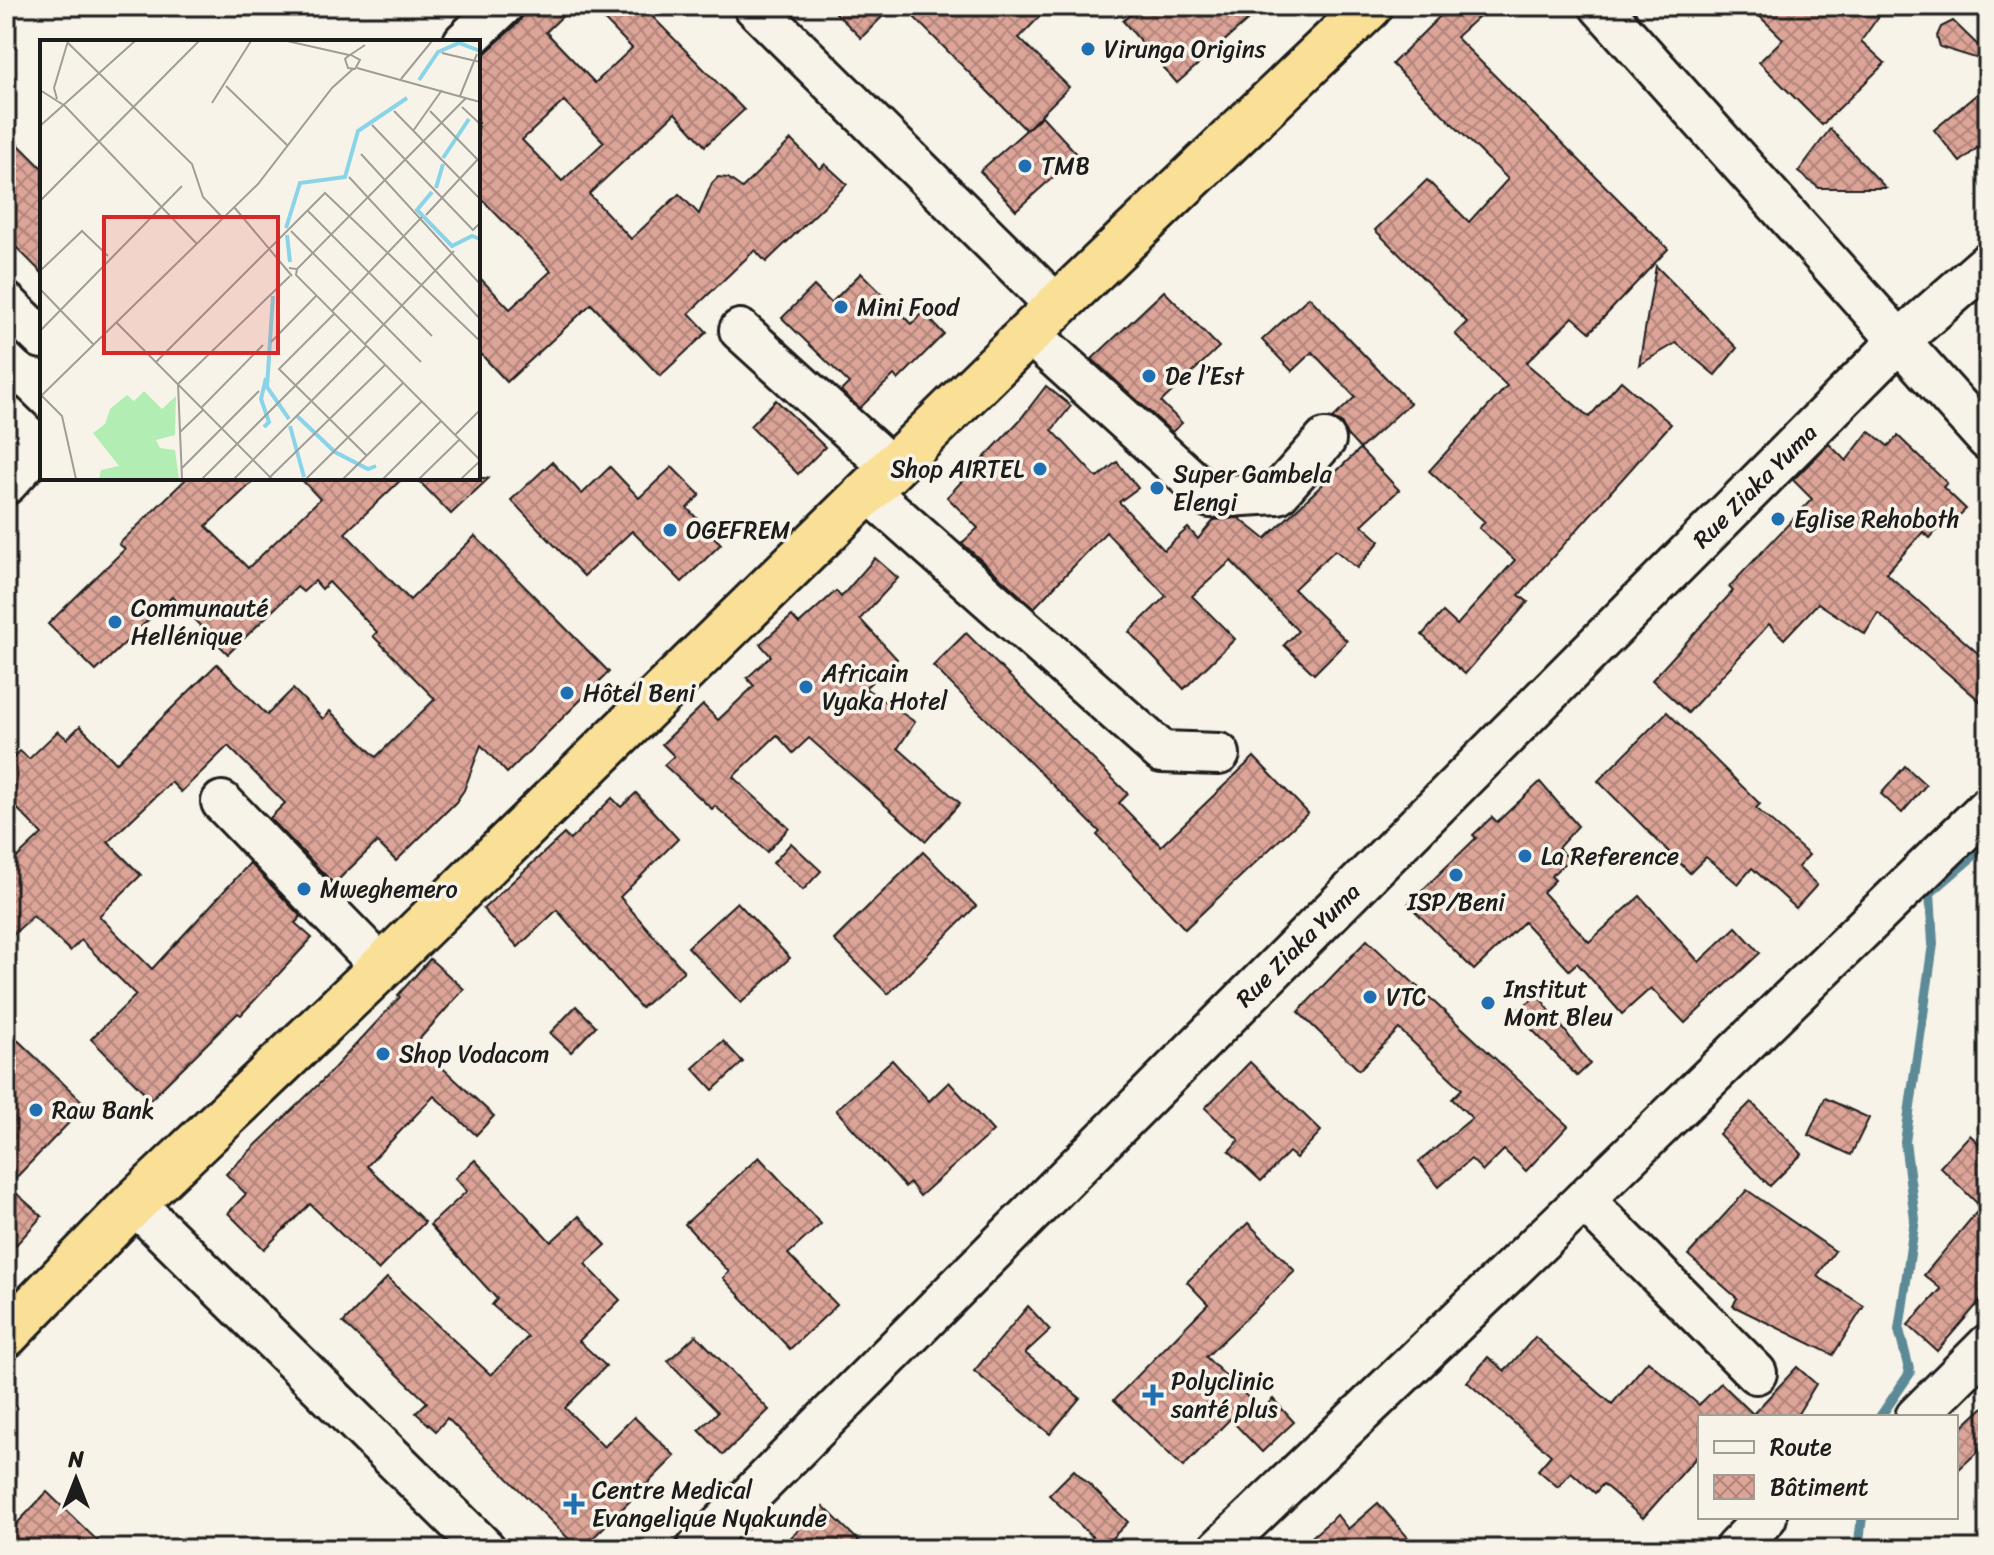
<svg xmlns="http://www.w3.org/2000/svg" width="1994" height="1555" font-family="Sriracha,sans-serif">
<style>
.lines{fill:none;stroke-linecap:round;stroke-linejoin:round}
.stream{stroke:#5d8a97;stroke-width:10}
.building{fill:url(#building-cross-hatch);stroke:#1c1c1c;stroke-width:2;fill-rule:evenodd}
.minor-casing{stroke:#1c1c1c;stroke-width:46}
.highway-casing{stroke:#1c1c1c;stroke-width:50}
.minor{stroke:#f7f3e8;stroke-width:40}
.highway{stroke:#f9e096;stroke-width:44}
.poi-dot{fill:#1f6fb2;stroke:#f7f3e8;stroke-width:3}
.labels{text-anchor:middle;stroke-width:7;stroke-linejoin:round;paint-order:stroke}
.poi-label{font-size:24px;fill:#1c1c1c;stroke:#f7f3e8;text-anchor:start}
.street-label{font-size:24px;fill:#1c1c1c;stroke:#f7f3e8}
.inset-river{fill:none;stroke:#89d4e9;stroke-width:4}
.inset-road{fill:none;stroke:#9f9d96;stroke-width:2}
.view{fill:#d62828;fill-opacity:0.15;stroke:#d62828;stroke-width:4}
.inset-edge{fill:none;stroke:#1c1c1c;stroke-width:4}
</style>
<defs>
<pattern id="building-cross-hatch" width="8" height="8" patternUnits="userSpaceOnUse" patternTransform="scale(2)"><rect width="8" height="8" fill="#dda498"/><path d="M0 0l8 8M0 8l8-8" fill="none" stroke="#b2857b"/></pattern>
</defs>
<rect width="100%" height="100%" fill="#f7f3e8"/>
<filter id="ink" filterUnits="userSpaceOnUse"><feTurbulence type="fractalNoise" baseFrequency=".0125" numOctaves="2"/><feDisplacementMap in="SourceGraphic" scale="16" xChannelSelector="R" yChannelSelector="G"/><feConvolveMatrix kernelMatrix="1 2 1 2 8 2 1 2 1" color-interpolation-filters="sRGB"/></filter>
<g filter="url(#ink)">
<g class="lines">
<!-- stream -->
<g class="stream">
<path d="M1880 1417 1910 1373 1899 1330 1915 1219 1905 1142 1933 944 1930 893 1988 843"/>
<path d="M1858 1549 1862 1517"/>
</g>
</g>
<!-- building -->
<g class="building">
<path d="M530 6H573L546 32 595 83 632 48 591 6H642L744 110 705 146 675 113 589 194 631 239 679 194 699 214 712 183 718 177 728 178 742 188 791 140 820 169 825 164 847 184 766 262 755 250 689 313 707 332 660 376 591 304 507 382 478 351V276L510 309 551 271 478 195V60L518 23ZM564 101 604 142 562 181 522 140Z"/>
<path d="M829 6H893L861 38Z"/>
<path d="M903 6H1050L1019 38 1069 87 1026 130Z"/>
<path d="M1140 6H1264L1177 83 1123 21Z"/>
<path d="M1450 6H1490L1456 37 1668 249 1590 332 1573 317 1526 363 1589 417 1621 381 1671 424 1519 595 1528 602 1465 674 1422 635 1443 612 1457 625 1515 560 1479 528 1485 522 1429 471 1507 386 1455 334 1467 322 1375 230 1427 180 1469 222 1508 179 1392 64Z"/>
<path d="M1749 6H1886L1861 41 1885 63 1822 125 1759 62 1783 39Z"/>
<path d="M1953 21 1988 55V62L1940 47 1937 36 1941 27Z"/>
<path d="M1988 85V139L1960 162 1934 130Z"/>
<path d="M1042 116 1078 155 1016 210 980 171Z"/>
<path d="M1830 129 1886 188H1819L1798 172Z"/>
<path d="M6 132 42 168V273L6 237Z"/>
<path d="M1656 266 1737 348 1715 375 1676 343 1639 365Z"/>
<path d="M861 273 912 324 923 312 944 334 898 380 894 375 860 408 841 391 849 383 782 318 814 286 831 303Z"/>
<path d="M1164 291 1219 347 1161 402 1182 423 1172 432 1092 359Z"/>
<path d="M1309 297 1410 403 1360 449 1347 435 1341 423 1332 419 1355 397 1312 352 1292 371 1262 340Z"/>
<path d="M1046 386 1071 406 1052 430 1097 478 1117 462 1138 488 1119 502 1164 550 1188 528 1198 539 1214 520 1239 518 1265 539 1360 449 1399 490 1362 525 1380 541 1357 568 1335 550 1294 589 1347 641 1314 674 1284 645 1298 631 1231 561 1192 596 1235 639 1184 689 1129 632 1166 596 1106 532 1034 608 962 543 978 528 947 497 1019 421Z"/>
<path d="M776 400 825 447 798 474 750 426Z"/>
<path d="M1869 431 1888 446 1898 436 1947 483 1943 487 1966 509 1947 527 1943 523 1930 538 1923 532 1886 573 1988 662V708L1878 613 1865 634 1818 603 1784 639 1769 624 1688 713 1652 680 1733 591 1729 587 1812 499 1793 480 1829 444 1846 461Z"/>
<path d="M552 462 582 494 610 467 639 498 672 467 700 495 687 508 721 544 682 582 632 531 584 576 511 500Z"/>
<path d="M187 478H257L206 526 248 568 320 499 300 478H403L345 533 410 600 475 536 609 672 507 773 481 745 464 790 456 802 396 861 377 842 334 884 270 818 285 803 228 746 181 792 171 782 108 842 141 875 99 916 152 969 250 863 301 917 295 923 312 938 241 1015 238 1013 151 1099 91 1039 136 995 81 940 70 951 33 916 6 941V868L42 834 6 797V765L20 751 29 759 58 731 67 739 80 726 116 763 217 664 267 715 293 689 323 719 330 711 376 757 435 699 373 636 377 632 329 582 322 589 315 581 303 592 297 587 228 654 172 597 96 671 48 624 125 549 119 544Z"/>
<path d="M416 478H489L451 514Z"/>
<path d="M875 558 898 578 860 619 897 659 865 688 915 722 898 748 960 803 926 841 809 738 793 753 777 735 733 777 789 828 767 852 715 806 712 809 664 765 674 756 662 744 703 705 718 720 754 686 747 678 771 656 760 644 792 616 799 624 836 591 841 597Z"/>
<path d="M966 633 1128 794 1119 803 1161 846 1254 757 1308 813 1185 929 1097 835 1100 832 933 666Z"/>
<path d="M1667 712 1760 804 1756 808 1809 855 1798 867 1817 885 1796 908 1752 868 1738 884 1706 857 1690 873 1598 781Z"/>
<path d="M1905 766 1926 785 1902 813 1881 794Z"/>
<path d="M1540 782 1578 826 1558 848 1569 859 1551 876 1555 880 1543 892 1589 942 1640 896 1699 962 1736 927 1760 953 1685 1023 1651 988 1622 1014 1577 963 1569 970 1524 922 1474 970 1408 904 1476 838 1473 835 1492 817 1497 822Z"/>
<path d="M636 793 678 839 620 897 684 971 641 1008 557 910 518 947 483 909 564 834 570 840 612 798 621 807Z"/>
<path d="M791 843 821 871 803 890 773 863Z"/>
<path d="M923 852 976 906 888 994 834 940Z"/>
<path d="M737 902 790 958 741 1003 688 947Z"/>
<path d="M1367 940 1568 1126 1526 1171 1504 1150 1483 1171 1471 1159 1439 1187 1419 1162 1472 1118 1452 1099 1462 1089 1399 1029 1359 1070 1298 1012Z"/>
<path d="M430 959 464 989 416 1043 494 1116 476 1135 434 1096 367 1166 425 1222 378 1270 310 1204 264 1249 228 1213 246 1194 226 1174 322 1081 400 997 398 995Z"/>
<path d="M1538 995 1590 1064 1577 1076 1515 1012Z"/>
<path d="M576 1006 596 1026 571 1052 550 1033Z"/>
<path d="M6 1029 86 1105 8 1186 42 1216 6 1256Z"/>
<path d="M723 1041 743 1062 713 1090 693 1068Z"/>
<path d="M892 1060 929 1101 949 1082 993 1131 920 1196 910 1183 905 1187 836 1110Z"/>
<path d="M1250 1062 1321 1131 1296 1158 1289 1152 1261 1181 1229 1151 1239 1140 1205 1108Z"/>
<path d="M1825 1098 1869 1118 1851 1155 1808 1135Z"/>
<path d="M1751 1102 1802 1154 1770 1186 1719 1134Z"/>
<path d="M1970 1135 1988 1152V1292L1937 1351 1908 1325 1941 1289 1924 1275 1981 1207 1940 1167Z"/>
<path d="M759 1157 821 1224 788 1254 837 1305 790 1349 723 1278 729 1272 685 1224Z"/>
<path d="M475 1160 551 1242 579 1216 606 1245 585 1264 620 1300 579 1341 606 1366 565 1408 604 1447 634 1417 675 1456 582 1549H579L447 1418 436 1431 416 1413 427 1402 343 1323 387 1278 491 1375 528 1337 492 1305 497 1299 430 1225 467 1191 455 1178Z"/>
<path d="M1747 1190 1835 1251 1817 1276 1864 1306 1833 1355 1733 1306 1737 1298 1688 1255Z"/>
<path d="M1248 1223 1295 1271 1206 1357 1261 1410 1273 1399 1294 1422 1262 1452 1230 1419 1183 1467 1114 1400 1208 1304 1187 1282Z"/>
<path d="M1028 1306 1050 1330 1025 1353 1080 1398 1050 1434 974 1371Z"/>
<path d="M696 1335 769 1410 723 1455 699 1430 718 1412 668 1361Z"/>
<path d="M1535 1337 1612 1404 1648 1361 1699 1405 1721 1383 1753 1414 1797 1367 1816 1384 1796 1417H1700V1453L1643 1518 1603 1484 1595 1493 1571 1472 1558 1487 1538 1470 1551 1455 1467 1382 1488 1357 1505 1371Z"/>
<path d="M1988 1403V1442L1956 1472V1433Z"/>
<path d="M1074 1470 1128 1522 1103 1547 1049 1495Z"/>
<path d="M47 1492 106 1549H6V1535Z"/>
<path d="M1378 1503 1418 1549H1298L1337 1515 1348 1529Z"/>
<path d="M823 1506 867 1549H779Z"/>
</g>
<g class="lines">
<!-- minor casing -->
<g class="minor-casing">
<g id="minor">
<path d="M754 6 1057 306"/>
<path d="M1600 6 1988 440"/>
<path d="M464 42 502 6"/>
<path d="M6 303 42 338"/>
<path d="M740 330 892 468"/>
<path d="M1030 334 1210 497 1278 493 1325 440"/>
<path d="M6 416 39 448"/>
<path d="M6 484 42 445"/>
<path d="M868 491 1162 752 1219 754"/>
<path d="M222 802 382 967"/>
<path d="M1584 1200 1756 1373"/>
<path d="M134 1203 485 1549"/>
<path d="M1916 1417 1988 1345"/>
<path d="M697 1549 1899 341 1988 263"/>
<path d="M1219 1549 1584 1200 1988 807"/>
<path d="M1735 1549 1766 1517"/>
</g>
</g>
<!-- highway casing -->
<g class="highway-casing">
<path id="highway" d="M6 1335 134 1203 382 967 1057 306 1370 6"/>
</g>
<!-- minor -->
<use href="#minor" class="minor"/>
<!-- highway -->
<use href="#highway" class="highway"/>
</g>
</g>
<!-- markers -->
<g class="poi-dot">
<circle cx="1088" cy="49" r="8"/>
<circle cx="1025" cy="166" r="8"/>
<circle cx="841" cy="307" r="8"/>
<circle cx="1149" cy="376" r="8"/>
<circle cx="1040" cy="469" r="8"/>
<circle cx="1157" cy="488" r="8"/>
<circle cx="1778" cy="519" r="8"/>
<circle cx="670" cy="530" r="8"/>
<circle cx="115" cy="622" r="8"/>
<circle cx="806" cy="687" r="8"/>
<circle cx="567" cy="693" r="8"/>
<circle cx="1525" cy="856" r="8"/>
<circle cx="1456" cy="875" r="8"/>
<circle cx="304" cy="889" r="8"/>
<circle cx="1370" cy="997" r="8"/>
<circle cx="1488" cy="1003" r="8"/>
<circle cx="383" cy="1054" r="8"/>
<circle cx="36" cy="1110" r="8"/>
<path d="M1149 1383h8v8h8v8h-8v8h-8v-8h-8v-8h8z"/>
<path d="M570 1492h8v8h8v8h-8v8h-8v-8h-8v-8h8z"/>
</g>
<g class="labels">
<!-- poi labels -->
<g class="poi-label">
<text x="1104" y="57">Virunga Origins</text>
<text x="1041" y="174">TMB</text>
<text x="857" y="315">Mini Food</text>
<text x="1165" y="384">De l’Est</text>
<text x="1024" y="477" text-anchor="end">Shop AIRTEL</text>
<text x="1173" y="482">Super Gambela<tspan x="1173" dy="28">Elengi</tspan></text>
<text x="1794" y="527">Eglise Rehoboth</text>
<text x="686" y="538">OGEFREM</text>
<text x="131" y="616">Communauté<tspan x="131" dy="28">Hellénique</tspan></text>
<text x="822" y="681">Africain<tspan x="822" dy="28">Vyaka Hotel</tspan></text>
<text x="583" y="701">Hôtel Beni</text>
<text x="1541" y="864">La Reference</text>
<text x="320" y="897">Mweghemero</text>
<text x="1456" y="910" text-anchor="middle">ISP/Beni</text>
<text x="1504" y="997">Institut<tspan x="1504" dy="28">Mont Bleu</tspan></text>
<text x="1386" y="1005">VTC</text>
<text x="399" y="1062">Shop Vodacom</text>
<text x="52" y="1118">Raw Bank</text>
<text x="1171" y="1389">Polyclinic<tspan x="1171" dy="28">santé plus</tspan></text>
<text x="592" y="1498">Centre Medical<tspan x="592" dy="28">Evangelique Nyakunde</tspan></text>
</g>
<!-- street labels -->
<g class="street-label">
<text transform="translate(1755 486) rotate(-45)" y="8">Rue Ziaka Yuma</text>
<text transform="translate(1298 945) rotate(-45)" y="8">Rue Ziaka Yuma</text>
</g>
</g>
<!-- overview -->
<g transform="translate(40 40)">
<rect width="440" height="440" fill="#f7f3e8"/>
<path d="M104 351 122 369 136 356 135 395 116 400 120 408 135 410 139 439H59L61 430 79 426 53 393 65 384 70 369 87 355 94 361Z" fill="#b2eeb3"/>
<path class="inset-river" d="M379 40 398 12 419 3 440 11M403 118 429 79M396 148 403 124M392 152 377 170 412 206 432 196 440 199M246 188 260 143 305 137 318 91 367 58M247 195 250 222M233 256 227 347 249 379M257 376 295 412 328 429 336 426M250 386 264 437M224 387 229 382 221 359 226 338"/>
<path class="inset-road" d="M247 1 309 15M27 2 152 124 163 157 183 178M402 13 440 22M311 15 320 20 315 29 308 28 305 19 307 17 325 5M317 28 440 62M361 39 392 1M186 46 248 106M0 50 25 66 157 204M420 56 437 14M17 59 14 48 28 1M172 63 211 1M422 67 440 84M354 71 440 159M390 71 439 121M332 85 433 190 440 183M0 86 95 1M373 91 402 50M321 114 440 244M309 137 440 279M0 161 159 1M194 167 252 236M268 171 392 296M386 175 440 117M251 191 381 322M249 228 257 229 256 235 440 420M257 229 426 58M0 231 42 191 68 216M0 249 54 305M292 271 382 177M295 273 239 329 327 416M76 282 232 439M0 291 142 146M231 302 276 256M325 304 414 211M116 322 285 153 440 301M2 356 22 376 36 439M0 357 218 144 292 48 313 29M162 367 223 305M140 392 164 369M415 395 440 370M142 428 219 351M229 438 345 325M142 439 138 344 250 236M162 439 311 290M194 439 326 306M266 439 363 343M303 439 382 361M343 439 401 381M379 439 419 400M421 439 440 421"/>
<path class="view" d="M64 177H238V313H64Z"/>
<rect width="440" height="440" class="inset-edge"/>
</g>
<!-- margin -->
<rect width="1994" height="1555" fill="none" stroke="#f7f3e8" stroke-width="32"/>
<rect x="16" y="16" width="1962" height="1523" fill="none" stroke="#1c1c1c" stroke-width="3" filter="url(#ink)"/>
<!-- legend -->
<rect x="1698" y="1415" width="260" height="104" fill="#f7f3e8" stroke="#9f9d96" stroke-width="2"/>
<rect x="1714" y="1441" width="40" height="12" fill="#f7f3e8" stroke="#9f9d96" stroke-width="2"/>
<text x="1770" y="1455" font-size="24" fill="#1c1c1c">Route</text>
<rect x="1714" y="1475" width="40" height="24" fill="url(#building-cross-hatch)" stroke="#9f9d96" stroke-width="2"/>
<text x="1770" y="1495" font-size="24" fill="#1c1c1c">Bâtiment</text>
<!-- north arrow -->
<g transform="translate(76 1479)" stroke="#f7f3e8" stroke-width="6" paint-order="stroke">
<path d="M0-6L14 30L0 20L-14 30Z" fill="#1c1c1c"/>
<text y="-12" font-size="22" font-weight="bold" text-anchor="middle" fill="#1c1c1c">N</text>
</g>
</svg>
